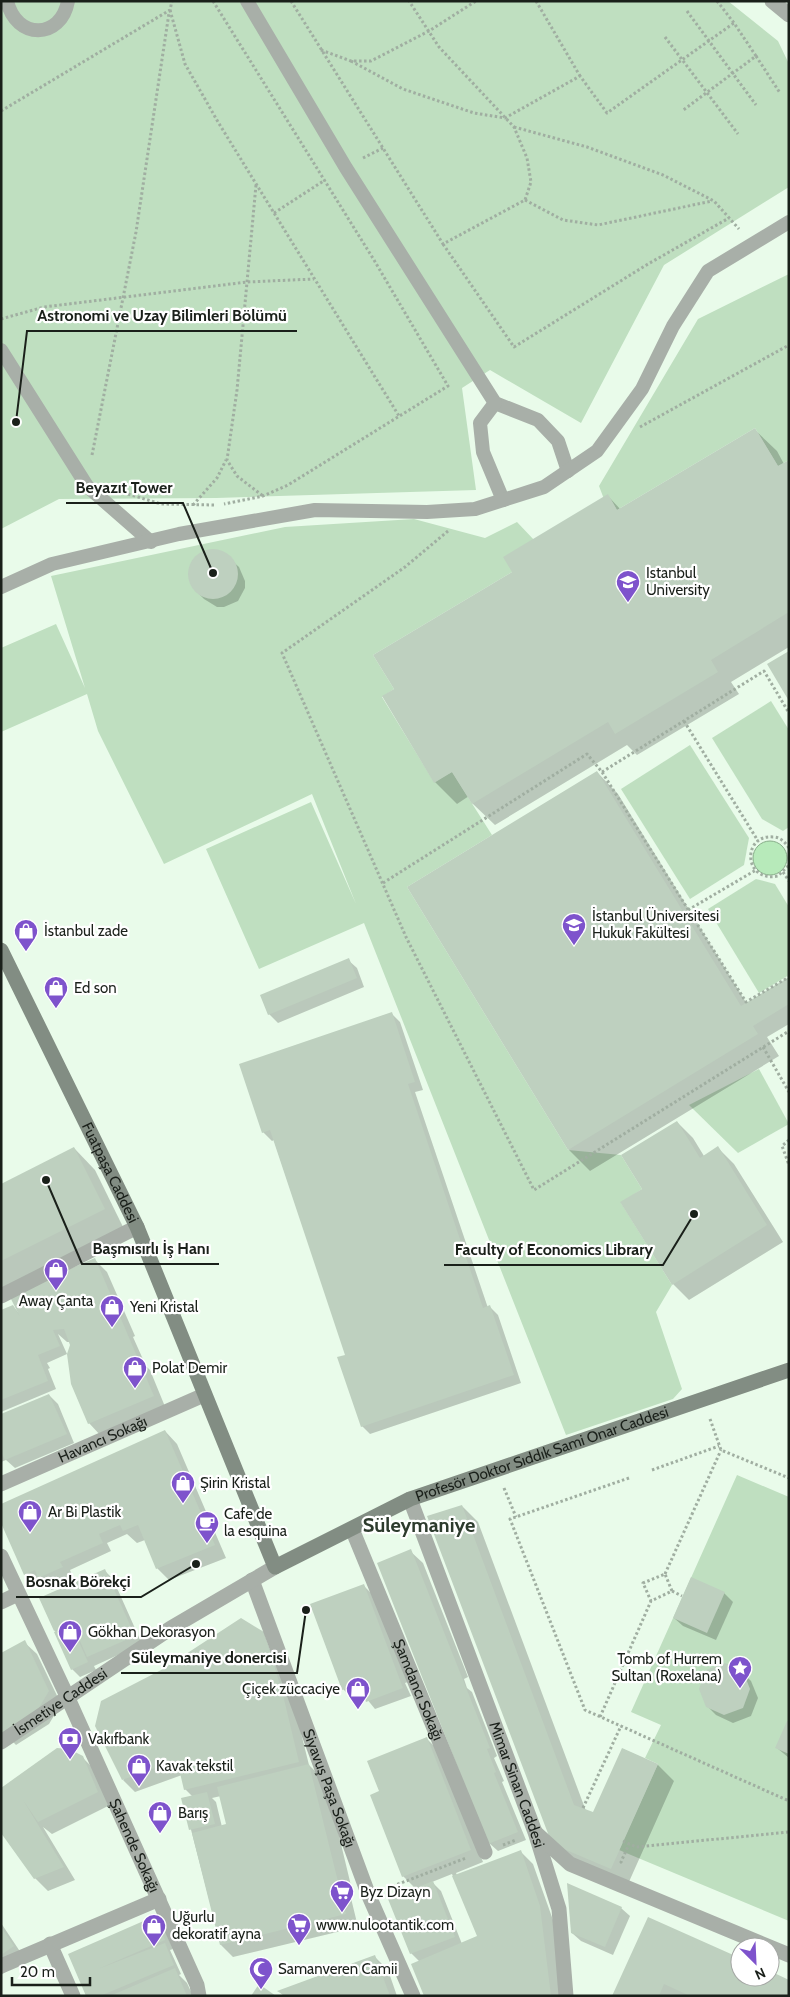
<svg xmlns="http://www.w3.org/2000/svg" width="790" height="1997" font-family="Cabin,sans-serif">
<style>
.green{fill:#bfdfc0}
.water{fill:#b7eaba;stroke:#88ad8a}
.shadow{fill:#0003;fill-rule:evenodd}
.building{fill:#bed0bf}
.lines{fill:none;stroke-linecap:round;stroke-linejoin:round}
.path{stroke:#a0aea1;stroke-width:3;stroke-dasharray:2.5 2.5;stroke-linecap:butt}
.service{stroke:#a8afa8;stroke-width:14}
.pedestrian{stroke:#a8afa8;stroke-width:15}
.minor{stroke:#a8afa8;stroke-width:15}
.tertiary{stroke:#a8afa8;stroke-width:15}
.secondary{stroke:#828d83;stroke-width:15}
.labels{text-anchor:middle;stroke-width:4.5;stroke-linejoin:round;paint-order:stroke}
.poi-label{font-size:15px;fill:#1a201a;stroke:#fff;text-anchor:start}
.street-label{font-size:15px;fill:#1a201a;stroke:#fff}
.district-label{font-size:20px;font-weight:bold;fill:#2d3b2d;stroke:#fff}
.leader{fill:none;stroke:#1a201a;stroke-width:2}
.callout-dot{fill:#1a201a;stroke:#fff;stroke-width:2}
.callout-label{font-size:16px;text-anchor:middle;font-weight:bold;fill:#1a201a;stroke:#fff;stroke-width:4.5;stroke-linejoin:round;paint-order:stroke}
</style>
<rect width="100%" height="100%" fill="#e9fbea"/>
<!-- green -->
<g class="green">
<path d="M1 1H728L778 41 789 64V187L664 265 581 423 490 370 462 388 476 490 216 498 59 499 1 529Z"/>
<path d="M789 274V460L778 466 755 428 617 510 608 495 607 507 599 486 698 319Z"/>
<path d="M414 519 485 538 517 522 535 541 512 572 373 655 394 689 382 697 434 782 452 772 492 835 407 887 568 1150 621 1155 642 1189 621 1203 672 1285 656 1312 682 1389 673 1399 566 1435 364 923 259 969 206 849 311 802 356 904 312 794 164 864 98 731 87 694 1 732V648L56 624 85 688 51 576 285 527Z"/>
<path d="M771 701 789 730V827L783 831 762 819 712 738Z"/>
<path d="M690 745 749 838 744 865 690 899 621 789Z"/>
<path d="M756 879 775 884 789 907V975L759 993 708 909Z"/>
<path d="M759 1069 789 1124 738 1153 689 1105Z"/>
<path d="M737 1475 789 1497V1921L619 1850 658 1764 645 1758 661 1725 631 1712Z"/>
</g>
<!-- water -->
<circle class="water" cx="770" cy="858" r="17"/>
<!-- shadow -->
<g class="shadow">
<path d="M755 430 777 451 784 464 789 461V647L731 682 739 694 637 755 627 745 495 825 473 804 469 796 457 804 435 782 395 690 514 572 608 496 621 510Z"/>
<path d="M207 551 223 553 239 567 245 581V588L238 601 224 607H217L204 599 195 590 189 575 190 567 193 560Z"/>
<path d="M597 772 618 794 747 1004 789 978V1024L767 1037 779 1056 590 1171 569 1150 408 887Z"/>
<path d="M348 960 357 968 364 987 278 1023 269 1014Z"/>
<path d="M391 1013 400 1022 423 1090 415 1092 488 1308 490 1307 498 1315 521 1383 370 1434 362 1426 346 1355 274 1140 272 1141 263 1132Z"/>
<path d="M677 1122 693 1138 704 1156 718 1148 734 1164 783 1242 689 1300 673 1284 644 1189Z"/>
<path d="M74 1148 95 1170 125 1231 1 1293V1185Z"/>
<path d="M94 1259 107 1272 135 1336 133 1337 146 1366 150 1370 166 1409 101 1436 89 1423 70 1342H67L58 1334 67 1354 47 1363 50 1368 48 1369 56 1389 1 1412V1311L13 1306 18 1312Z"/>
<path d="M49 1395 58 1404 74 1443 15 1468 6 1460 1 1462V1416Z"/>
<path d="M165 1431 177 1444 226 1558 169 1580 157 1568 145 1540 137 1543 127 1534 107 1543 111 1551 70 1570 74 1580 52 1590 45 1584 38 1587 25 1574Z"/>
<path d="M462 1506 478 1522 586 1811 593 1814 623 1749 658 1765 674 1781 628 1884 570 1860 553 1843Z"/>
<path d="M410 1551 423 1563 468 1677 464 1679 467 1688 472 1692 497 1756 494 1758 504 1781 502 1782 526 1840 498 1851 489 1843Z"/>
<path d="M105 1571 113 1579 142 1644 94 1666 96 1670 80 1677 72 1669 41 1599Z"/>
<path d="M691 1579 724 1593 733 1602 716 1640 683 1626 674 1618Z"/>
<path d="M363 1585 376 1598 408 1682 405 1683 411 1696 375 1709 366 1698 356 1702 343 1689Z"/>
<path d="M263 1633 295 1709 309 1765 322 1778 331 1815 335 1819 353 1894H350L358 1927 233 1957 221 1945 183 1799 193 1797 185 1789 182 1775 135 1792 123 1780ZM221 1796 228 1825 222 1827 216 1802 212 1798Z"/>
<path d="M24 1642 37 1654 61 1704 49 1724 16 1745 1 1729V1655Z"/>
<path d="M742 1672 751 1681 758 1698 751 1716 733 1723 716 1715 707 1706Z"/>
<path d="M789 1723V1758L777 1748Z"/>
<path d="M427 1739 435 1747 451 1782 483 1862 456 1873 457 1875 521 1852 533 1864 553 1920 561 1996H426L420 1962 411 1953 416 1889 403 1876 381 1792ZM452 1874 479 1937 462 1944 441 1891 432 1882Z"/>
<path d="M82 1757 95 1770 110 1805 52 1834 43 1827 75 1880 48 1891 35 1878 1 1790Z"/>
<path d="M621 1908 630 1916 613 1955 581 1941 572 1933Z"/>
<path d="M154 1918 163 1926 173 1949 170 1950 181 1974 179 1975 187 1983 193 1996H87L70 1954Z"/>
<path d="M1 1923 25 1959 1 1975Z"/>
<path d="M375 1957 388 1970 397 1996H284L279 1991Z"/>
<path d="M740 1960V1977H770V1973L789 1996H614Z"/>
</g>
<!-- building -->
<g class="building">
<path d="M755 428 778 466 789 460V612L711 660 718 672 615 734 608 722 472 804 452 772 434 783 382 696 394 689 373 655 512 572 503 557 608 494 617 510Z"/>
<circle cx="213" cy="574" r="25"/>
<path d="M789 651V701L767 664Z"/>
<path d="M597 771 741 1006 789 977V1004L753 1026 758 1034 568 1150 407 887Z"/>
<path d="M349 958 357 978 268 1015 260 995Z"/>
<path d="M392 1012 415 1082 408 1084 483 1308 490 1305 514 1375 361 1427 337 1357 345 1355 270 1130 262 1133 239 1064Z"/>
<path d="M677 1121 700 1158 718 1146 767 1225 672 1285 620 1202 642 1189 621 1155Z"/>
<path d="M74 1147 105 1209 1 1261V1184Z"/>
<path d="M95 1258 154 1396 88 1424 71 1384 67 1354 70 1345 64 1329 53 1330 60 1346 38 1355 48 1381 1 1400V1310L13 1305 20 1317 9 1295Z"/>
<path d="M49 1394 67 1434 5 1460 1 1452V1414Z"/>
<path d="M165 1430 215 1545 156 1569 138 1525 123 1531 120 1525 99 1534 103 1543 60 1562 63 1567 38 1578 35 1570 24 1575 1 1523V1504Z"/>
<path d="M462 1505 574 1805 593 1812 622 1748 658 1764 611 1869 552 1844 427 1516Z"/>
<path d="M411 1549 490 1748 487 1749 496 1772 494 1773 518 1832 488 1844 377 1563Z"/>
<path d="M105 1569 135 1636 87 1657 72 1623 54 1631 39 1598Z"/>
<path d="M691 1577 725 1592 707 1633 673 1618Z"/>
<path d="M364 1584 403 1688 366 1702 359 1684 342 1690 310 1604Z"/>
<path d="M241 1618 264 1632 283 1695 299 1762 184 1790 177 1760 122 1780 95 1726 101 1701 163 1669Z"/>
<path d="M71 1624 88 1662 71 1670 54 1632Z"/>
<path d="M25 1640 49 1691 37 1711 2 1733 1 1653Z"/>
<path d="M725 1663 743 1671 750 1689 743 1708 724 1715 706 1707 699 1689 706 1670Z"/>
<path d="M787 1721H789V1754L775 1748Z"/>
<path d="M427 1737 471 1850 402 1877 370 1795 379 1791 367 1761Z"/>
<path d="M57 1748 69 1749 83 1756 98 1792 38 1822 23 1800 64 1867 34 1879 1 1833V1788Z"/>
<path d="M309 1764 346 1914 220 1945 192 1833 226 1824 217 1787Z"/>
<path d="M207 1792 215 1824 189 1830 181 1798Z"/>
<path d="M521 1850 540 1906 551 1996H424L411 1964 477 1936 452 1876Z"/>
<path d="M433 1881 455 1937 410 1954 388 1899Z"/>
<path d="M567 1883 622 1907 605 1947 571 1933Z"/>
<path d="M155 1916 165 1940 98 1969 165 1943 174 1965 100 1996H86L68 1954Z"/>
<path d="M648 1917 740 1958V1977H770V1971L789 1980V1996H690L664 1984 659 1996H612Z"/>
<path d="M1 1927 14 1946 1 1955Z"/>
<path d="M375 1955 390 1996H285L277 1991Z"/>
<path d="M175 1968 187 1996H110Z"/>
<path d="M259 1984 276 1996H251Z"/>
</g>
<g class="lines">
<!-- path -->
<g class="path">
<path d="M213 1 374 260 448 386 288 485 263 496 224 504"/>
<path d="M291 1 443 244 525 200 531 182 527 158 514 127 439 47 409 1"/>
<path d="M536 1 580 76"/>
<path d="M717 1 734 23"/>
<path d="M170 10 185 64 218 122 399 416"/>
<path d="M687 11 756 105"/>
<path d="M665 37 738 134"/>
<path d="M321 50 351 61H371L429 31 476 1"/>
<path d="M756 56 780 93"/>
<path d="M351 61 403 89 474 113 505 118 580 76 607 113 734 23 756 56 682 111"/>
<path d="M1 111 170 10 172 1"/>
<path d="M514 127 587 147 663 175 714 201 739 229"/>
<path d="M363 158 383 148"/>
<path d="M256 185 237 390 227 460 237 476 263 496"/>
<path d="M525 200 563 220 598 225 712 201"/>
<path d="M274 213 325 180"/>
<path d="M443 244 514 347 648 264 729 218"/>
<path d="M1 319 44 307 247 282 314 279"/>
<path d="M640 427 789 345"/>
<path d="M92 455 136 232 169 13"/>
<path d="M128 494 161 504 215 505"/>
<path d="M193 505 217 478 226 460"/>
<path d="M448 531 405 567 282 653 406 937 534 1190 789 1031"/>
<path d="M684 721 758 841"/>
<path d="M602 772 764 671 789 713"/>
<path d="M789 848C785 842 780 837 773 837 742 834 743 883 778 876L789 865"/>
<path d="M783 872 789 881"/>
<path d="M383 883 587 754 602 772 746 1002 789 977"/>
<path d="M688 910 756 870"/>
<path d="M763 1047 789 1092"/>
<path d="M789 1140 782 1146 789 1165"/>
<path d="M710 1419 721 1450 789 1478"/>
<path d="M652 1470 719 1446"/>
<path d="M629 1478 510 1519 585 1710 789 1801"/>
<path d="M504 1488 516 1517"/>
<path d="M665 1574 721 1450"/>
<path d="M672 1591 682 1596"/>
<path d="M600 1717 651 1601 672 1591 665 1574 643 1583 651 1601"/>
<path d="M583 1808 621 1726"/>
<path d="M623 1841 636 1847 789 1832"/>
<path d="M503 1845 516 1840"/>
<path d="M622 1863 621 1862 629 1844"/>
<path d="M388 1888 466 1858"/>
</g>
<!-- service -->
<g class="service">
<path d="M7 1C16 40 61 40 68 1"/>
<path d="M247 1 346 168 495 403 538 420 558 441 568 471"/>
<path d="M1 350 87 486 151 542"/>
<path d="M495 403 480 423 483 452 503 500"/>
<path d="M1 587 52 564 179 534 315 510 427 512 475 509 544 487 597 451 642 389 673 326 708 271 789 222"/>
</g>
<!-- pedestrian -->
<g class="pedestrian">
<path d="M1 1602 18 1594"/>
<path d="M50 1944 73 1996"/>
<path d="M1 1966 159 1899"/>
</g>
<!-- minor -->
<g class="minor">
<path d="M772 1 789 15"/>
<path d="M1 1296 137 1227"/>
<path id="s1" d="M1 1484 204 1395"/>
<path id="s2" d="M410 1499 535 1832 559 1909 566 1996"/>
<path id="s3" d="M352 1529 485 1852"/>
<path d="M1 1556 67 1696"/>
<path id="s4" d="M252 1580 369 1896 413 1996"/>
<path d="M536 1833 570 1864 789 1955"/>
</g>
<!-- tertiary -->
<g class="tertiary">
<path id="s5" d="M67 1696 197 1985 199 1996"/>
<path id="s6" d="M1 1742 171 1628 275 1567"/>
</g>
<!-- secondary -->
<path class="secondary" id="s7" d="M1 950 137 1227 275 1567 410 1499 789 1370"/>
</g>
<!-- icons -->
<defs>
<g id="university-pin" transform="scale(1.25)"><path d="M0 17L-7.5 6A9.5 9.5 0 1 1 7.5 6Z" fill="#7e53cc" stroke="#fff"/><path d="M0-5L7-2L0 1L-7-2ZM-4 1L0 2.5L4 1V4Q0 6-4 4Z" fill="#fff"/></g>
<g id="shop-pin" transform="scale(1.25)"><path d="M0 17L-7.5 6A9.5 9.5 0 1 1 7.5 6Z" fill="#7e53cc" stroke="#fff"/><path d="M-5-2.5h2.3a2.7 3.5 0 0 1 5.4 0H5L5.5 6h-11ZM-1.5-2.5h3a1.5 2.3 0 0 0-3 0Z" fill="#fff"/></g>
<g id="cafe-pin" transform="scale(1.25)"><path d="M0 17L-7.5 6A9.5 9.5 0 1 1 7.5 6Z" fill="#7e53cc" stroke="#fff"/><path d="M-5.5-4.5H6V0H3Q3 3.5 0 3.5H-2.5Q-5.5 3.5-5.5 0ZM3-3.2v2h1.7v-2ZM-6 4.5H4V6H-6Z" fill="#fff"/></g>
<g id="sight-pin" transform="scale(1.25)"><path d="M0 17L-7.5 6A9.5 9.5 0 1 1 7.5 6Z" fill="#7e53cc" stroke="#fff"/><path d="M0-6L1.8-2.2L6-1.7L2.9 1.2L3.7 5.4L0 3.3L-3.7 5.4L-2.9 1.2L-6-1.7L-1.8-2.2Z" fill="#fff"/></g>
<g id="bank-pin" transform="scale(1.25)"><path d="M0 17L-7.5 6A9.5 9.5 0 1 1 7.5 6Z" fill="#7e53cc" stroke="#fff"/><path d="M-6-4H6V4H-6ZM0-2.3a2.3 2.3 0 1 0 0 4.6a2.3 2.3 0 1 0 0-4.6Z" fill="#fff"/></g>
<g id="supermarket-pin" transform="scale(1.25)"><path d="M0 17L-7.5 6A9.5 9.5 0 1 1 7.5 6Z" fill="#7e53cc" stroke="#fff"/><path d="M-6-5.5h2.5l.6 2H6L4.5 2H-2.5L-4.4-4H-6ZM-1.5 3.2a1.3 1.3 0 1 0 .1 0ZM3 3.2a1.3 1.3 0 1 0 .1 0Z" fill="#fff"/></g>
<g id="mosque-pin" transform="scale(1.25)"><path d="M0 17L-7.5 6A9.5 9.5 0 1 1 7.5 6Z" fill="#7e53cc" stroke="#fff"/><path d="M3.5-4.9A6 6 0 1 0 3.5 4.9A5 5 0 1 1 3.5-4.9Z" fill="#fff"/></g>
</defs>
<g fill-rule="evenodd">
<use href="#university-pin" x="628" y="582"/>
<use href="#university-pin" x="574" y="925"/>
<use href="#shop-pin" x="26" y="931"/>
<use href="#shop-pin" x="56" y="988"/>
<use href="#shop-pin" x="56" y="1270"/>
<use href="#shop-pin" x="112" y="1307"/>
<use href="#shop-pin" x="135" y="1368"/>
<use href="#shop-pin" x="183" y="1483"/>
<use href="#shop-pin" x="30" y="1512"/>
<use href="#cafe-pin" x="207" y="1523"/>
<use href="#shop-pin" x="70" y="1632"/>
<use href="#sight-pin" x="740" y="1668"/>
<use href="#shop-pin" x="358" y="1689"/>
<use href="#bank-pin" x="70" y="1739"/>
<use href="#shop-pin" x="139" y="1766"/>
<use href="#shop-pin" x="160" y="1813"/>
<use href="#supermarket-pin" x="342" y="1892"/>
<use href="#supermarket-pin" x="299" y="1925"/>
<use href="#shop-pin" x="154" y="1926"/>
<use href="#mosque-pin" x="261" y="1969"/>
</g>
<g class="labels">
<!-- poi labels -->
<g class="poi-label">
<text x="646" y="578">Istanbul<tspan x="646" dy="17">University</tspan></text>
<text x="592" y="921">İstanbul Üniversitesi<tspan x="592" dy="17">Hukuk Fakültesi</tspan></text>
<text x="44" y="936">İstanbul zade</text>
<text x="74" y="993">Ed son</text>
<text x="56" y="1306" text-anchor="middle">Away Çanta</text>
<text x="130" y="1312">Yeni Kristal</text>
<text x="152" y="1373">Polat Demir</text>
<text x="200" y="1488">Şirin Kristal</text>
<text x="48" y="1517">Ar Bi Plastik</text>
<text x="224" y="1519">Cafe de<tspan x="224" dy="17">la esquina</tspan></text>
<text x="88" y="1637">Gökhan Dekorasyon</text>
<text x="722" y="1664" text-anchor="end">Tomb of Hurrem<tspan x="722" dy="17">Sultan (Roxelana)</tspan></text>
<text x="340" y="1694" text-anchor="end">Çiçek züccaciye</text>
<text x="88" y="1744">Vakıfbank</text>
<text x="156" y="1771">Kavak tekstil</text>
<text x="178" y="1818">Barış</text>
<text x="360" y="1897">Byz Dizayn</text>
<text x="172" y="1922">Uğurlu<tspan x="172" dy="17">dekoratif ayna</tspan></text>
<text x="316" y="1930">www.nulootantik.com</text>
<text x="278" y="1974">Samanveren Camii</text>
</g>
<!-- street labels -->
<g class="street-label">
<text dy="5" stroke="none"><textPath href="#s7" startOffset="248">Fuatpaşa Caddesi</textPath></text>
<text dy="5" stroke="none"><textPath href="#s1" startOffset="111">Havancı Sokağı</textPath></text>
<text dy="5" stroke="none"><textPath href="#s7" startOffset="966">Profesör Doktor Sıddık Sami Onar Caddesi</textPath></text>
<text dy="5" stroke="none"><textPath href="#s3" startOffset="174">Şamdancı Sokağı</textPath></text>
<text dy="5" stroke="none"><textPath href="#s6" startOffset="72">İsmetiye Caddesi</textPath></text>
<text dy="5" stroke="none"><textPath href="#s2" startOffset="305">Mimar Sinan Caddesi</textPath></text>
<text dy="5" stroke="none"><textPath href="#s4" startOffset="222">Siyavuş Paşa Sokağı</textPath></text>
<text dy="5" stroke="none"><textPath href="#s5" startOffset="164">Şahende Sokağı</textPath></text>
</g>
<!-- district labels -->
<g class="district-label">
<text x="419" y="1532">Süleymaniye</text>
</g>
</g>
<!-- callouts -->
<path class="leader" d="M16 422L27 331H297M213 573L183 503H66M46 1180L82 1264H219M694 1214L663 1265H444M196 1564L141 1597H16M306 1610L297 1673H121"/>
<g class="callout-dot">
<circle cx="16" cy="422" r="5"/>
<circle cx="213" cy="573" r="5"/>
<circle cx="46" cy="1180" r="5"/>
<circle cx="694" cy="1214" r="5"/>
<circle cx="196" cy="1564" r="5"/>
<circle cx="306" cy="1610" r="5"/>
</g>
<g class="callout-label">
<text x="162" y="321">Astronomi ve Uzay Bilimleri Bölümü</text>
<text x="124" y="493">Beyazıt Tower</text>
<text x="151" y="1254">Başmısırlı İş Hanı</text>
<text x="554" y="1255">Faculty of Economics Library</text>
<text x="78" y="1587">Bosnak Börekçi</text>
<text x="209" y="1663">Süleymaniye donercisi</text>
</g>
<!-- border -->
<rect width="790" height="1997" fill="none" stroke="#1a201a" stroke-width="5"/>
<!-- north arrow -->
<g transform="translate(755 1962) rotate(156)"><circle r="24" fill="#ffffff" stroke="#a3a6a3"/>
<path d="M0-4L9 19L0 12L-9 19Z" fill="#7e53cc"/>
<text y="-8" font-size="14" font-weight="bold" text-anchor="middle" fill="#1a201a">N</text>
</g>
<!-- scale -->
<path d="M12 1977v8h78v-8" fill="none" stroke="#1a201a" stroke-width="2.5"/>
<text x="20" y="1977" font-size="15" fill="#1a201a" stroke="#ffffff" stroke-width="4" paint-order="stroke">20 m</text>
</svg>
